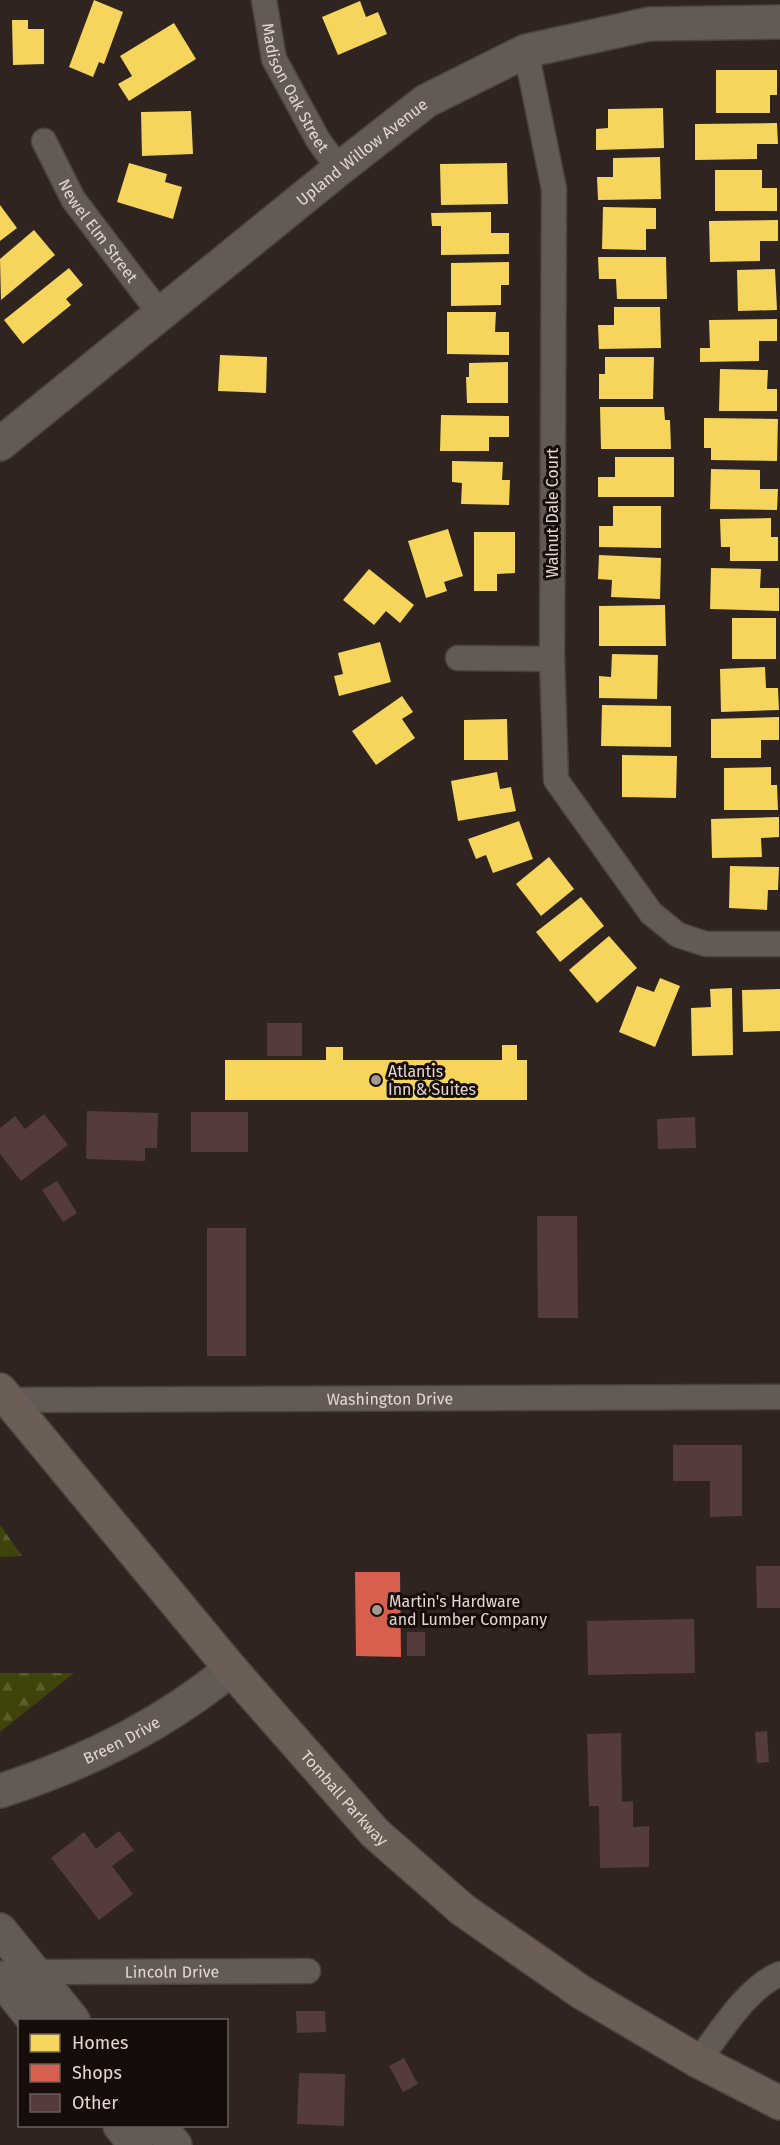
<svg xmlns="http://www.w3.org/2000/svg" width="780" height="2145" font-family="'Fira Sans',sans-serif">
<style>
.forest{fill:url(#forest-firs)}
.homes{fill:#f6d55c}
.shops{fill:#d6604d}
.building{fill:#533c3a}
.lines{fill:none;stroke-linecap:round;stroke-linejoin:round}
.street-casing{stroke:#4b423e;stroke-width:27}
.secondary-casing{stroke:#4b423e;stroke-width:36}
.primary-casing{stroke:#4b423e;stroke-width:36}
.street{stroke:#635a56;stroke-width:24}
.secondary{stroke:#635a56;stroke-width:33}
.primary{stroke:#6a5e56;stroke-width:33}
.poi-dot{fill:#a59893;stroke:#160d0a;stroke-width:2}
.labels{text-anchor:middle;stroke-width:6;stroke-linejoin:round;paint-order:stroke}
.street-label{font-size:16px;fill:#e4d6d1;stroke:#160d0a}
.poi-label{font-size:16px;fill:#e4d6d1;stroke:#160d0a;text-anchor:start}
</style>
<defs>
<pattern id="forest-firs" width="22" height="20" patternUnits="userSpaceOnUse" patternTransform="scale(1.5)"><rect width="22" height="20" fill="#3e440a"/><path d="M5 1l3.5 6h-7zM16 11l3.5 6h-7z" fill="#5a5e2d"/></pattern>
</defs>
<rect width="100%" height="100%" fill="#2f2420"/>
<!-- forest -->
<g class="forest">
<path d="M0 1525 22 1556 0 1557Z"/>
<path d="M0 1673H74L0 1732Z"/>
</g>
<!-- homes -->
<g class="homes">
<path d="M94 0 123 12 104 64 99 62 93 77 69 67Z"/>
<path d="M360 1 366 17 378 12 387 34 338 55 322 17Z"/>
<path d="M12 20H28V29H44V64L13 65Z"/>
<path d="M174 23 196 59 129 101 118 84 132 76 120 56Z"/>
<path d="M716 70H777V95H770V113H716Z"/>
<path d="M663 108 664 148 596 150V129L608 128V109Z"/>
<path d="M191 111 193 154 142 156 141 112Z"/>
<path d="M777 123 778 144H757V159L695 160V124Z"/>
<path d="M660 157 661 199 598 200 597 177H613V158Z"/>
<path d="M129 163 167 174 165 182 182 187 173 219 117 202Z"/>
<path d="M507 163 508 204 441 205 440 164Z"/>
<path d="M715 170H762V188H777V211H715Z"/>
<path d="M0 205 17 228 0 241Z"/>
<path d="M603 207 656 208V229H646V250L602 249Z"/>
<path d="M491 212V233H509V254L441 255V226H432L431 213Z"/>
<path d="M778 220V241H760V261L710 262 709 221Z"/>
<path d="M34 230 55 255 1 300 0 259Z"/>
<path d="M598 257H666L667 299H617L616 279H599Z"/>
<path d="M509 262V285H501V305L451 306V263Z"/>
<path d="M69 268 83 285 66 299 71 305 23 344 4 320Z"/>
<path d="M775 269 777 310 738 311 737 270Z"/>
<path d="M614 307H660L661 348 599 349 598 325H614Z"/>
<path d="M447 312H496L495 332H509V355L447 354Z"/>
<path d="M777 319V341H759V361L700 362V348H710L709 320Z"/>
<path d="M220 355 267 357 266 393 218 391Z"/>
<path d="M605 357H654L653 399H599V374H605Z"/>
<path d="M508 362V403H467L466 377H469V363Z"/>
<path d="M720 369 768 370 767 389H777V411H719Z"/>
<path d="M600 407H664L665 420H670L671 449H601Z"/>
<path d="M441 415 509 416V437H489V451H440Z"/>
<path d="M704 418 778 419 777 461 711 460V448H704Z"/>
<path d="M615 457H674V497H598V477H615Z"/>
<path d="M452 461 503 462 502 480H510L509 505 461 504 462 483 452 482Z"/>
<path d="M711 469 760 470V489H778L777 510 710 509Z"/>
<path d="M613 506H661V548L599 547V526H613Z"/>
<path d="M771 518V537H778V561H730V547H721L720 519Z"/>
<path d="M448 529 463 576 444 582 447 591 426 598 408 541Z"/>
<path d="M474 532H515V573L497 574V591H474Z"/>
<path d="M599 555 661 558 660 599 611 597 612 580 598 579Z"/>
<path d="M711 568 761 569 760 588H779V611L710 609Z"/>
<path d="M369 569 414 605 400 623 386 611 374 625 343 600Z"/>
<path d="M665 605 666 646H599V606Z"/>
<rect x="732" y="618" width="44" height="41"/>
<path d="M380 642 391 682 339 696 334 676 343 674 338 653Z"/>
<path d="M612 654 658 655 657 699 599 698V676L611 677Z"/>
<path d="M765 667 766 688H778L779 710 721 712 720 669Z"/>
<path d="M402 696 413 712 402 719 415 738 376 765 352 731Z"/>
<path d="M602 705 671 706V747L601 746Z"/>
<path d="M779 717V740H761V758H711V719Z"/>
<path d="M507 719 508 760H464V720Z"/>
<path d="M622 755 677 756 676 798 622 797Z"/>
<path d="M771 767V785H777L778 810H724V768Z"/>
<path d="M497 772 500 789 511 787 516 811 458 821 451 781Z"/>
<path d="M779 817V837L761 838 762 857 712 858 711 819Z"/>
<path d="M519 821 533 859 493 873 486 855 476 859 468 839Z"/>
<path d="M549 857 574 889 541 916 516 884Z"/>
<path d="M730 866 779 867 778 890H768L767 910 729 908Z"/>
<path d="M581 897 604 926 560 962 536 932Z"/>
<path d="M609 936 637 968 597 1003 569 970Z"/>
<path d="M660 978 680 986 655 1047 619 1032 637 986 654 992Z"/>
<path d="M732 988 733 1055 692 1056 691 1008 711 1007 710 989Z"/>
<path d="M780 989V1031L743 1032 742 990Z"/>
<path d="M502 1045H517V1060H527V1100H225V1060H326V1047H343V1060H502Z"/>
</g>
<!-- shops -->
<path class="shops" d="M355 1572H400L401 1657 356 1656Z"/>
<!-- building -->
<g class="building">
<rect x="267" y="1023" width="35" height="33"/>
<path d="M87 1111 158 1113 157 1148H145V1161L86 1159Z"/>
<rect x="191" y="1112" width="57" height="40"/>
<path d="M44 1114 68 1145 21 1181 0 1154V1128L15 1116 25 1129Z"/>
<path d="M695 1117 696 1148 658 1149 657 1119Z"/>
<path d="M57 1181 77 1213 63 1222 42 1190Z"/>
<path d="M537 1216H577L578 1318H538Z"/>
<rect x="207" y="1228" width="39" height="128"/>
<path d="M673 1445H742V1516L710 1517V1481H673Z"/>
<path d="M756 1566H780V1608H757Z"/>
<path d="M694 1619 695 1673 588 1675 587 1621Z"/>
<rect x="407" y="1632" width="18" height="24"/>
<path d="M767 1731 769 1762 757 1763 755 1732Z"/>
<path d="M621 1733 622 1802 633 1801V1827L649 1826V1867L600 1868 599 1806H589L587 1734Z"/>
<path d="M119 1831 134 1850 112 1866 133 1894 99 1920 51 1858 84 1832 96 1849Z"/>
<path d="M296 2011H325L326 2032 297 2033Z"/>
<path d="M404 2058 418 2084 403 2092 389 2066Z"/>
<path d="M299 2073 345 2074 344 2126 297 2124Z"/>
</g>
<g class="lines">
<!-- street casing -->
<g class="street-casing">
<g id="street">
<path id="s1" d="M264 0 274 59 318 140 339 169"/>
<path d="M526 51 554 189 552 659 556 780 651 913 678 935 706 944H780"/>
<path id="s2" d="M44 141 73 199 161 315"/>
<path d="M458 658 552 659"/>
<path id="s3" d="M0 1400 780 1397"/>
<path id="s4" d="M34 1972 308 1971"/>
<path d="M698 2061C720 2033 747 1987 780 1974"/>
</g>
</g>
<!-- secondary casing -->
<g class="secondary-casing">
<g id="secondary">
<path id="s5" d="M0 444 339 169 426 101 526 51 649 24 780 22"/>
<path id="s6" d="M0 1791C84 1764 163 1725 231 1669"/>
<path d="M0 1930 73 2020"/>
<path d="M0 1978 34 2020"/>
<path d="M120 2126 136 2145"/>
<path d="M159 2126 175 2145"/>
</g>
</g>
<!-- primary casing -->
<g class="primary-casing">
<g id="primary">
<path id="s7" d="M0 1390 231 1669 375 1833 463 1910 581 1992 698 2061 780 2103"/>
</g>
</g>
<!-- street -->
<use href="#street" class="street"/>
<!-- secondary -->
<use href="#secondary" class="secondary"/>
<!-- primary -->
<use href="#primary" class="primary"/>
</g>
<!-- markers -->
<g class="poi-dot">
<circle cx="376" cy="1080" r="6"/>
<circle cx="377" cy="1610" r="6"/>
</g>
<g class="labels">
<!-- street labels -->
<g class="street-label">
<text dy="6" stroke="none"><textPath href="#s1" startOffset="94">Madison Oak Street</textPath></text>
<text dy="6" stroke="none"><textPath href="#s5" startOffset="465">Upland Willow Avenue</textPath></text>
<text dy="6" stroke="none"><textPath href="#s2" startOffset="105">Newel Elm Street</textPath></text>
<text transform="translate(552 513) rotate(-90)" y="6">Walnut Dale Court</text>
<text dy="6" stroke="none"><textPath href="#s3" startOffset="390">Washington Drive</textPath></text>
<text dy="6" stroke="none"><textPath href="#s6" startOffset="132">Breen Drive</textPath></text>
<text dy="6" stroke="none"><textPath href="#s7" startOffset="534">Tomball Parkway</textPath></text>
<text dy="6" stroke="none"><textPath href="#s4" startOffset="138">Lincoln Drive</textPath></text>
</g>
<!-- poi labels -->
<g class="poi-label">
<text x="388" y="1077">Atlantis<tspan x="388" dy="18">Inn &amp; Suites</tspan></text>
<text x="389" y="1607">Martin's Hardware<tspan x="389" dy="18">and Lumber Company</tspan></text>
</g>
</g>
<!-- legend -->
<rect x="18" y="2019" width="210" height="108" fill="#160d0a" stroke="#685d5a" stroke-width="1.5"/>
<rect x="30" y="2034" width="30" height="18" fill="#f6d55c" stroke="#685d5a" stroke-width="1.5"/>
<text x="72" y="2049" font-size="18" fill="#e4d6d1">Homes</text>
<rect x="30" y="2064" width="30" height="18" fill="#d6604d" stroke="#685d5a" stroke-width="1.5"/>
<text x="72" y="2079" font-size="18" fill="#e4d6d1">Shops</text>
<rect x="30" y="2094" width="30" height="18" fill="#533c3a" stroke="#685d5a" stroke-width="1.5"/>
<text x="72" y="2109" font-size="18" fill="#e4d6d1">Other</text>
</svg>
